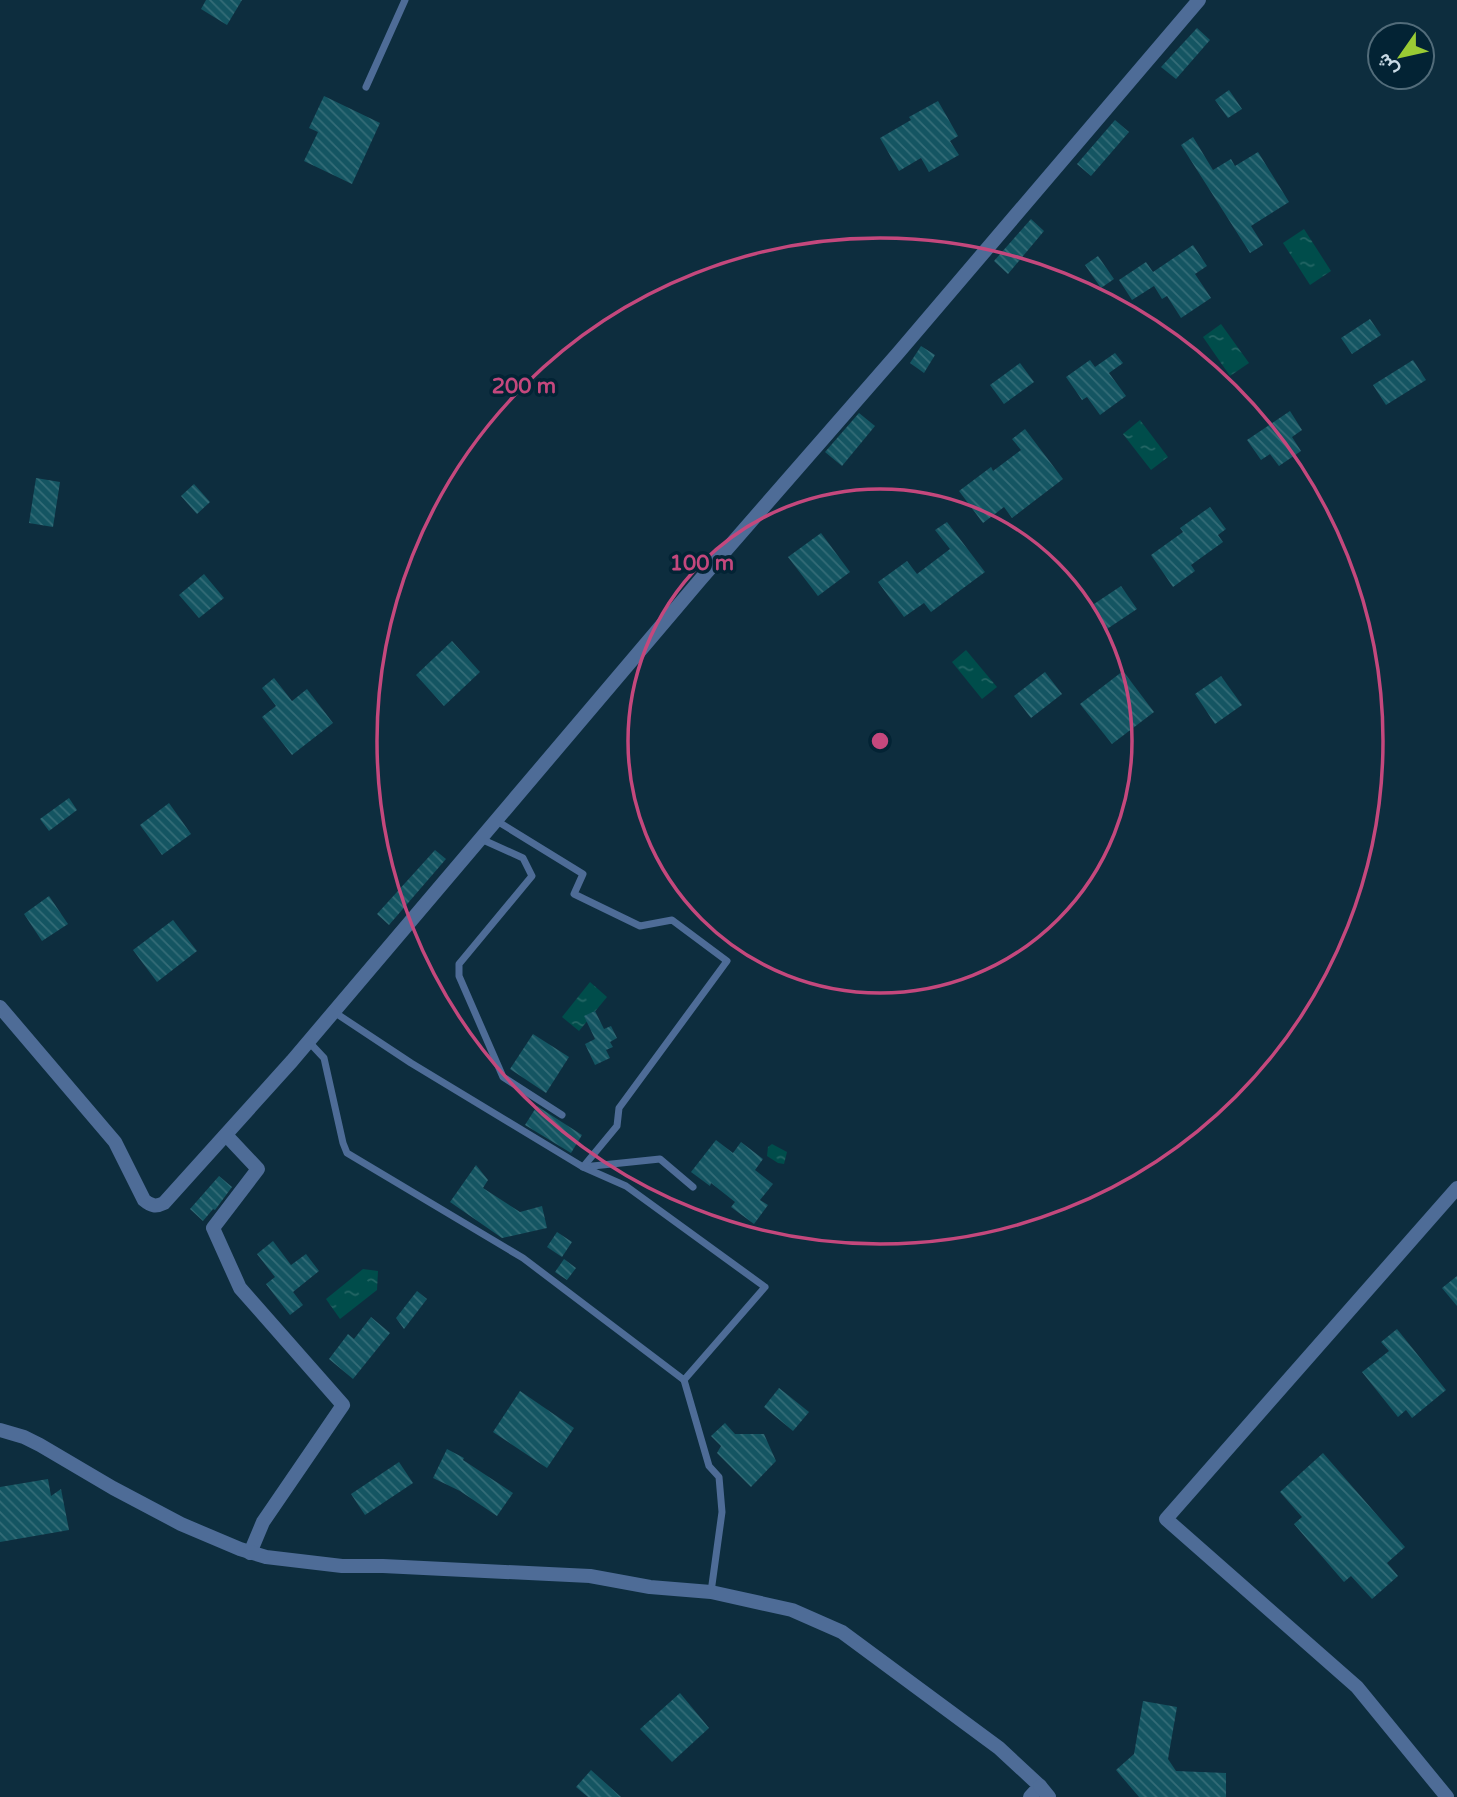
<svg xmlns="http://www.w3.org/2000/svg" width="1457" height="1797" font-family="'Varela Round',Vazirmatn,sans-serif">
<style>
.water{fill:url(#water-ripples)}
.building{fill:url(#building-back-hatch)}
.lines{fill:none;stroke-linecap:round;stroke-linejoin:round}
.service{stroke:#4e6c97;stroke-width:7}
.minor{stroke:#4e6c97;stroke-width:14}
.ring{fill:none;stroke:#c4487d;stroke-width:3.5}
.centre{fill:#c4487d;stroke:#032334;stroke-width:3.5}
.ring-label{font-size:21px;text-anchor:middle;font-weight:bold;fill:#c4487d;stroke:#032334;stroke-width:7;stroke-linejoin:round;paint-order:stroke}
</style>
<defs>
<pattern id="water-ripples" width="26" height="14" patternUnits="userSpaceOnUse" patternTransform="scale(1.75)"><rect width="26" height="14" fill="#004d4b"/><path d="M2 4q2-2 4 0t4 0M15 11q2-2 4 0t4 0" fill="none" stroke="#246665"/></pattern>
<pattern id="building-back-hatch" width="6" height="6" patternUnits="userSpaceOnUse" patternTransform="scale(1.75)"><rect width="6" height="6" fill="#145562"/><path d="M-1 5l2 2M0 0l6 6M5-1l2 2" fill="none" stroke="#356d78"/></pattern>
</defs>
<rect width="100%" height="100%" fill="#0d2d3e"/>
<!-- water -->
<g class="water">
<path d="M1304 229 1331 271 1310 285 1283 243Z"/>
<path d="M1221 324 1249 363 1230 376 1203 337Z"/>
<path d="M1140 420 1168 457 1151 470 1123 434Z"/>
<path d="M966 650 997 687 982 699 952 662Z"/>
<path d="M590 982 607 997 579 1031 562 1017Z"/>
<path d="M772 1144 787 1152 784 1164 778 1163 767 1156 768 1147Z"/>
<path d="M363 1269 378 1271 377 1290 340 1319 326 1299Z"/>
</g>
<!-- building -->
<g class="building">
<path d="M206 0H242L227 25 201 9Z"/>
<path d="M1197 28 1210 40 1176 79 1161 67Z"/>
<path d="M1229 90 1242 109 1228 118 1215 100Z"/>
<path d="M324 96 380 123 352 184 304 161 318 132 309 128Z"/>
<path d="M938 101 958 136 950 141 959 155 929 172 921 158 899 171 880 138 911 120 909 117Z"/>
<path d="M1115 120 1129 132 1091 176 1077 164Z"/>
<path d="M1193 137 1213 170 1231 159 1235 166 1258 152 1289 202 1251 226 1263 245 1250 253 1181 145Z"/>
<path d="M1031 219 1044 231 1008 274 994 261Z"/>
<path d="M1193 245 1207 266 1195 274 1211 298 1181 318 1167 296 1162 299 1154 286 1132 300 1119 280 1146 262 1153 272Z"/>
<path d="M1098 256 1114 279 1101 288 1085 265Z"/>
<path d="M1370 319 1381 335 1352 354 1341 338Z"/>
<path d="M921 346 935 355 924 373 910 363Z"/>
<path d="M1115 353 1123 363 1109 373 1126 396 1100 415 1087 397 1082 400 1066 377 1090 360 1095 367Z"/>
<path d="M1413 360 1426 380 1386 405 1373 385Z"/>
<path d="M1020 363 1034 382 1004 404 990 385Z"/>
<path d="M1290 411 1302 430 1292 437 1301 451 1279 466 1270 454 1261 460 1247 440Z"/>
<path d="M859 413 875 426 842 466 825 452Z"/>
<path d="M1025 429 1063 479 1012 518 1004 507 983 523 959 491 991 467 993 471 1021 450 1012 439Z"/>
<path d="M36 478 60 482 53 527 29 523Z"/>
<path d="M194 484 210 502 197 514 181 496Z"/>
<path d="M1210 507 1226 529 1218 535 1223 542 1191 565 1195 571 1173 587 1151 555 1183 532 1180 528Z"/>
<path d="M947 522 985 572 931 612 924 603 904 617 878 582 907 561 917 574 950 549 935 530Z"/>
<path d="M821 533 850 572 818 596 788 557Z"/>
<path d="M204 574 224 598 199 618 179 595Z"/>
<path d="M1121 586 1137 609 1107 629 1091 606Z"/>
<path d="M452 641 480 672 444 706 416 675Z"/>
<path d="M1123 671 1154 712 1112 744 1080 704Z"/>
<path d="M1045 672 1062 694 1031 718 1014 696Z"/>
<path d="M1221 676 1242 705 1215 724 1195 694Z"/>
<path d="M274 678 292 701 307 689 333 723 292 755 262 717 276 706 262 688Z"/>
<path d="M69 798 77 810 49 831 40 819Z"/>
<path d="M169 803 191 834 162 855 140 825Z"/>
<path d="M435 850 446 859 389 925 377 914Z"/>
<path d="M49 896 68 924 42 941 24 914Z"/>
<path d="M173 920 197 951 157 982 133 950Z"/>
<path d="M595 1011 604 1029 611 1026 617 1038 610 1042 613 1047 606 1050 610 1058 595 1065 585 1044 595 1039 584 1016Z"/>
<path d="M533 1034 569 1057 546 1093 510 1069Z"/>
<path d="M537 1106 582 1135 571 1153 525 1125Z"/>
<path d="M716 1140 733 1153 741 1142 763 1159 755 1170 773 1184 760 1200 768 1205 754 1224 731 1207 735 1202 711 1183 710 1186 691 1172Z"/>
<path d="M476 1165 488 1180 483 1188 520 1212 542 1206 547 1228 502 1238 450 1202Z"/>
<path d="M219 1176 232 1187 215 1210 213 1209 203 1221 190 1209Z"/>
<path d="M557 1232 572 1242 562 1257 547 1247Z"/>
<path d="M273 1241 291 1265 306 1254 319 1271 293 1292 303 1305 290 1315 266 1284 275 1277 257 1254Z"/>
<path d="M564 1259 576 1268 567 1280 555 1272Z"/>
<path d="M1457 1276V1306L1442 1288Z"/>
<path d="M417 1291 427 1299 404 1329 396 1318Z"/>
<path d="M371 1317 390 1333 353 1379 329 1359 348 1334 354 1339Z"/>
<path d="M1397 1329 1446 1390 1412 1418 1406 1410 1398 1417 1362 1372 1389 1351 1381 1342Z"/>
<path d="M779 1388 809 1412 793 1431 764 1407Z"/>
<path d="M520 1391 574 1428 547 1468 493 1432Z"/>
<path d="M725 1423 735 1434H764L776 1461 751 1487 717 1453 721 1446 711 1436Z"/>
<path d="M447 1449 464 1458 463 1460 513 1493 497 1516 460 1491 433 1478Z"/>
<path d="M1323 1453 1405 1547 1387 1563 1398 1576 1372 1599 1351 1576 1344 1582 1294 1524 1302 1517 1280 1492Z"/>
<path d="M399 1462 413 1483 365 1515 351 1494Z"/>
<path d="M48 1479 51 1496 61 1489 69 1530 0 1542V1487Z"/>
<path d="M680 1693 709 1728 672 1762 640 1729Z"/>
<path d="M1143 1701 1177 1707 1168 1759 1176 1771 1226 1773V1797H1139L1116 1770 1134 1754Z"/>
<path d="M591 1770 621 1797H588L576 1787Z"/>
</g>
<g class="lines">
<!-- service -->
<g class="service">
<path d="M366 87 405 0"/>
<path d="M481 839 523 858 532 876 459 964V976L503 1077 562 1115"/>
<path d="M334 1012 411 1063 583 1167 660 1159 693 1187"/>
<path d="M309 1042 324 1058 343 1143 347 1153 523 1258 684 1380 765 1287 626 1186 583 1167 617 1126 619 1108 727 961 672 920 640 926 574 894 583 874 497 821"/>
<path d="M684 1380 709 1466 719 1477 722 1512 711 1592"/>
</g>
<!-- minor -->
<g class="minor">
<path d="M0 1007 115 1142 144 1200C151 1206 156 1207 164 1203L292 1061 700 580 899 352 1199 0"/>
<path d="M226 1135 258 1169 213 1228 240 1288 343 1405 263 1522 250 1553"/>
<path d="M0 1430 24 1437 40 1445 113 1488 181 1524 240 1549 266 1557 342 1566H383L590 1576 650 1587 711 1592 792 1610 842 1632 999 1748 1040 1786 1030 1797"/>
<path d="M1040 1786 1049 1797"/>
<path d="M1447 1797 1357 1687 1166 1519 1457 1188"/>
</g>
</g>
<!-- distance rings -->
<g class="ring">
<circle cx="880" cy="741" r="252"/>
<circle cx="880" cy="741" r="503"/>
</g>
<circle cx="880" cy="741" r="10" class="centre"/>
<g class="ring-label">
<text x="524" y="393">200 m</text>
<text x="702" y="570">100 m</text>
</g>
<!-- north arrow -->
<g transform="translate(1401 56) rotate(236)"><circle r="33" fill="#032334" stroke="#526c7a" stroke-width="2"/>
<path d="M0-5L12 26L0 18L-12 26Z" fill="#9acb34"/>
<text y="-10" font-size="19" font-weight="bold" text-anchor="middle" fill="#c8d9e4">ش</text>
</g>
</svg>
